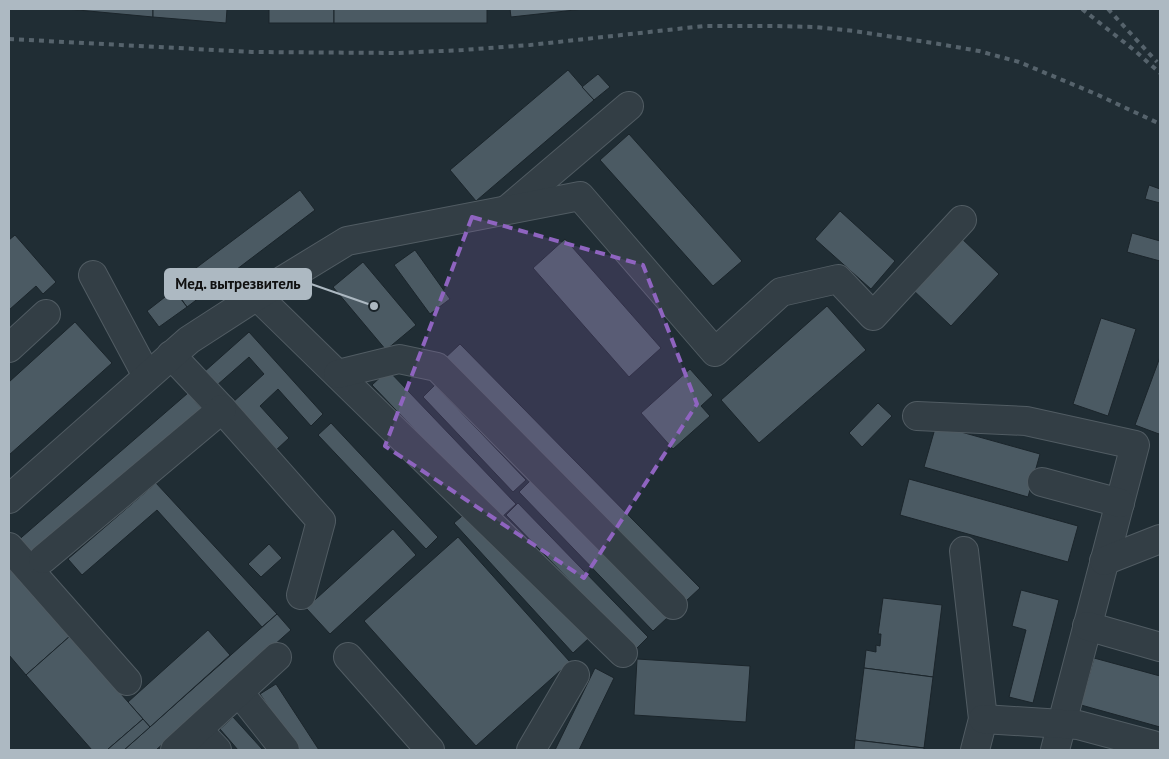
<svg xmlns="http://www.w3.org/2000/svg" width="1169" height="759" font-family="'PT Sans',sans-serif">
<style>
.building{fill:#4b5a63;stroke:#1b252b}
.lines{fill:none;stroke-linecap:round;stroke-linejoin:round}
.minor-casing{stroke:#515c63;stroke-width:30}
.minor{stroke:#333e45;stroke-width:28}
.rail{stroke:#56636c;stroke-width:4;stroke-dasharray:5 5;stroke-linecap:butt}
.marked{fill:#8f64c0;fill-opacity:0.2;stroke:#8f64c0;stroke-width:4;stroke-dasharray:10 6;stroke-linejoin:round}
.leader{fill:none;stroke:#adb9c2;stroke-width:2}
.callout-dot{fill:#adb9c2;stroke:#192329;stroke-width:2}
.callout{fill:#adb9c2;stroke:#adb9c2;stroke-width:2}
.callout-label{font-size:15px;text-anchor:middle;font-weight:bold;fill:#111}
</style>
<rect width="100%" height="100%" fill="#202d34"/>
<!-- building -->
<g class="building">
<path d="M67 9H153V17Z"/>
<path d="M153 9H227L226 23 153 17Z"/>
<rect x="269" y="9" width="65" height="14"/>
<rect x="334" y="9" width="153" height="14"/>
<path d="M510 9H584L511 17Z"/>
<path d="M568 70 594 100 476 201 450 170Z"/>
<path d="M598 74 610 87 594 100 582 87Z"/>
<path d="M629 134 742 261 713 286 600 160Z"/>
<path d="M1149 185 1160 189V203L1145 199Z"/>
<path d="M300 190 315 210 187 307 172 286Z"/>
<path d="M840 211 895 261 871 289 815 239Z"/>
<path d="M1132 233 1160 241V261L1127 252Z"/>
<path d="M15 235 56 282 43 294 36 286 9 310V240Z"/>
<path d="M959 236 999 274 951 326 911 288Z"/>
<path d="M565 239 661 348 629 377 533 268Z"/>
<path d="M415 250 450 299 430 314 394 265Z"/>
<path d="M363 262 416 325 386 350 333 287Z"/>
<path d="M174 290 187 307 159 327 147 311Z"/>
<path d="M827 306 866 350 759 443 721 400Z"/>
<path d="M1101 318 1136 329 1108 416 1073 404Z"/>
<path d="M75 322 112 363 9 455V382Z"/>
<path d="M249 332 323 414 311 426 278 389 260 406 289 438 275 451 232 403 264 374 249 357 216 386 204 372Z"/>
<path d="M460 344 700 588 686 601 580 491 560 479 443 360Z"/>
<path d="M1160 357V431L1159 434 1135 425Z"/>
<path d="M690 369 713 395 701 406 710 416 673 449 641 413Z"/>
<path d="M388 370 516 504 500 519 372 385Z"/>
<path d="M435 385 526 480 513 492 423 397Z"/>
<path d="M188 393 202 409 28 559 15 543Z"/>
<path d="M878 403 892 416 862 447 849 433Z"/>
<path d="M331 423 438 537 426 549 318 435Z"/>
<path d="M936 425 1040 454 1028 497 924 467Z"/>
<path d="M533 478 667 618 653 631 519 492Z"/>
<path d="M909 479 1078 526 1068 562 900 515Z"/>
<path d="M156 483 277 614 262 627 157 510 82 575 68 559Z"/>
<path d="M518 503 648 637 636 649 506 515Z"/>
<path d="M469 510 588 639 573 653 454 523Z"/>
<path d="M393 529 416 555 330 634 306 608Z"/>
<path d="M458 537 570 662 476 746 364 621Z"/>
<path d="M269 544 282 558 261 577 248 564Z"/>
<path d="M12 568 70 636 26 675 9 655V570Z"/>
<path d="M1021 590 1059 600 1033 703 1009 697 1026 630 1012 626Z"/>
<path d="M883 598 942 605 933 677 864 668 866 650 876 652V645L880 646 881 634H878Z"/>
<path d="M277 614 291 630 156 750H124Z"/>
<path d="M208 630 230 655 150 727 128 702Z"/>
<path d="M70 636 143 719 107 750H92L26 675Z"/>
<path d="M1094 658 1160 676V727L1081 705Z"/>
<path d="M637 659 750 666 746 722 634 715Z"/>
<path d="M595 668 614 678 579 750H555Z"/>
<path d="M864 668 933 677 924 748 855 740Z"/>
<path d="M276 684 319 750H297L260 694Z"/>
<path d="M233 717 263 750H238L220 729Z"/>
<path d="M143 719 150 727 124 750H107Z"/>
<path d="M855 740 924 748V750H854Z"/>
</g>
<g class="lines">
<!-- minor casing -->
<g class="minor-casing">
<g id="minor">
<path d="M508 209 629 106"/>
<path d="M93 275 147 376"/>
<path d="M257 296 623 653"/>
<path d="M9 348 46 314"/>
<path d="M171 355 222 409 321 521 301 595"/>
<path d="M338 374 399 359 437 367 673 605"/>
<path d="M917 416 1026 421 1135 445 1055 750"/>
<path d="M1042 482 1120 503"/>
<path d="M9 499 189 340 257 296 347 241 580 196 715 352 781 292 838 279 873 316 962 220"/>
<path d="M9 547 127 681"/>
<path d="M964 551 983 719 975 750"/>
<path d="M43 559 222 409"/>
<path d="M1104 561 1160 539"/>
<path d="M1087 626 1160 647"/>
<path d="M348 657 430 750"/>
<path d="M239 692 285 750"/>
<path d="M983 719 1078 725 1153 745 1154 750"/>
<path d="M198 730 217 750"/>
<path d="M175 750 277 657"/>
<path d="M531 750 575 675"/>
</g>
</g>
<!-- minor -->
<use href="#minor" class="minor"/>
<!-- rail -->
<g class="rail">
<path d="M1082 9 1134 50 1160 73"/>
<path d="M1108 9 1157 62"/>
<path d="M9 39 252 52 398 53 463 50 530 45 704 26H774L814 27 854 31 939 44 979 51 1019 62 1096 94 1160 124"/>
</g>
</g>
<!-- marked area -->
<path class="marked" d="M472 217 643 265 697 404 584 578 385 446Z"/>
<!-- callouts -->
<path class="leader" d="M374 306L311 284"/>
<circle class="callout-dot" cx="374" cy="306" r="5"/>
<rect class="callout" x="165" y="269" width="146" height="30" rx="5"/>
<g class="callout-label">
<text x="238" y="289">Мед. вытрезвитель</text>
</g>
<!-- border -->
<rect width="1169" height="759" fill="none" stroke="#adb9c2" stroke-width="20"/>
</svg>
